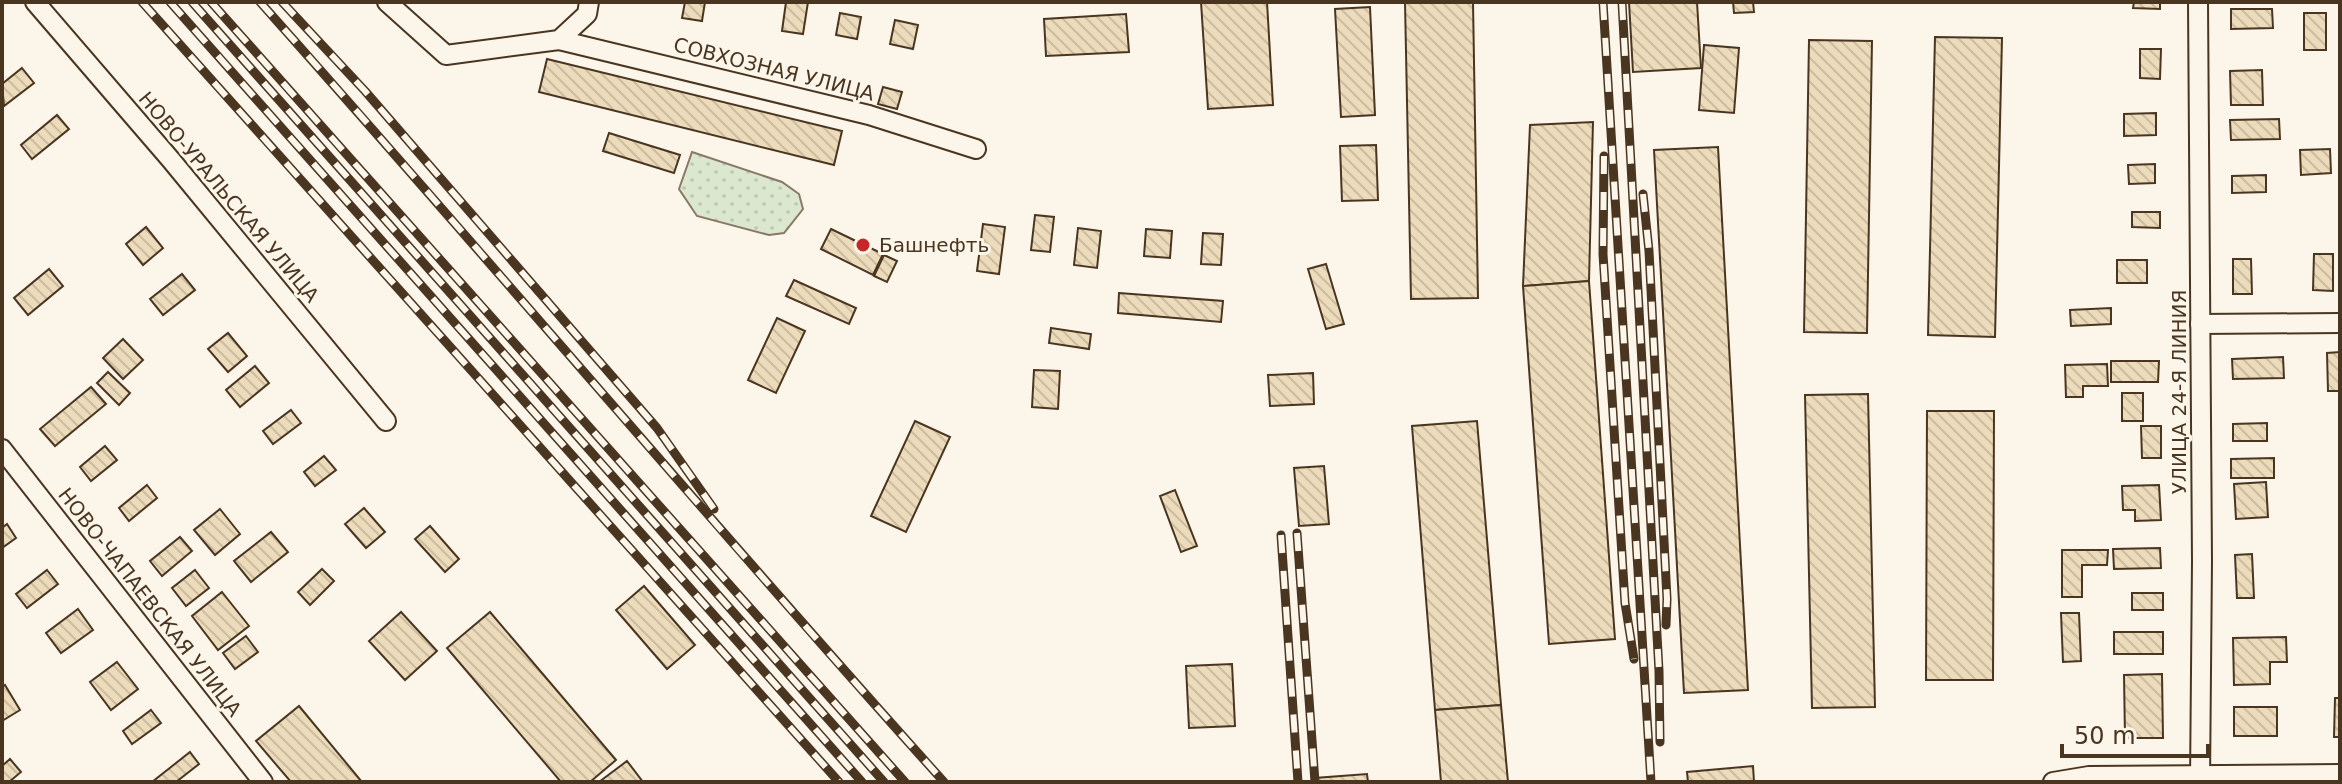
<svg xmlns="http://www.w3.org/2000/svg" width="2342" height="784" font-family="'DejaVu Sans',sans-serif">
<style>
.grass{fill:url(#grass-dots);stroke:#887966;stroke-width:2}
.building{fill:url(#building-back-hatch);stroke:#4a3520;stroke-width:2}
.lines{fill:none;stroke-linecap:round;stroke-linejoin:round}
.minor-casing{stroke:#4a3520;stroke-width:22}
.minor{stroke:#fbf6e9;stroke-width:18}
.rail-casing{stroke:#4a3520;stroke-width:9}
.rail{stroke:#fbf6e9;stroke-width:6;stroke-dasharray:18;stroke-linecap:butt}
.poi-dot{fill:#c62828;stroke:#fbf6e9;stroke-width:3}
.labels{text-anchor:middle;stroke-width:6;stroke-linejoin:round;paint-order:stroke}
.street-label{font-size:20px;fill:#4a3520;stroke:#fbf6e9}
.poi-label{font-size:20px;fill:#4a3520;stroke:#fbf6e9;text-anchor:start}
</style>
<defs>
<pattern id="grass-dots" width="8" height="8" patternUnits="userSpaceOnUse" patternTransform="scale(2)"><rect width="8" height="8" fill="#dce7d0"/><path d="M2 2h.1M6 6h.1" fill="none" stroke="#bec7b2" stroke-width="1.8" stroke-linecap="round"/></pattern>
<pattern id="building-back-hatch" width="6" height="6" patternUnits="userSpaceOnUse" patternTransform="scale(2)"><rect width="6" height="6" fill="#ecdcbc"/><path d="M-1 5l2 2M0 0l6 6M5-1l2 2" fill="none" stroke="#ccbda1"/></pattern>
</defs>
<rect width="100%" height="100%" fill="#fbf6e9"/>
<!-- grass -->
<path class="grass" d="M692 152 782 182 799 194 803 209 784 233 769 235 697 216 679 189Z"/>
<!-- building -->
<g class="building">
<path d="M685 2H705L702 21 682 18Z"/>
<path d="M786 2H808L803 34 782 31Z"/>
<path d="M1201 2H1267L1273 105 1208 109Z"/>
<path d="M1405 2H1473L1478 298 1411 299Z"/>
<path d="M1629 2H1697L1701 68 1633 72Z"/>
<path d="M1733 2H1753L1754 12 1734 13Z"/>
<path d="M2134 2H2160V9L2133 8Z"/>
<path d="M1370 7 1375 115 1341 117 1335 9Z"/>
<path d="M2231 9H2272L2273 28 2231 29Z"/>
<path d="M840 13 861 17 857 39 836 35Z"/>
<rect x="2304" y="13" width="22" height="37"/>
<path d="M1126 14 1129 52 1046 56 1044 19Z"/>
<path d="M895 20 918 25 913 49 890 44Z"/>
<path d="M1935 37 2002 38 1995 337 1928 335Z"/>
<path d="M1809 40 1872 41 1867 333 1804 332Z"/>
<path d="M1704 45 1739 48 1734 113 1699 110Z"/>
<path d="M2140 49H2161L2160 79 2140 78Z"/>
<path d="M547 59 842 131 834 165 539 92Z"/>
<path d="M22 68 34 83 4 106 2 84Z"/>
<path d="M2262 70 2263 105H2231L2230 71Z"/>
<path d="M883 87 902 92 897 109 878 104Z"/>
<path d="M2156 113V135L2124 136V114Z"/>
<path d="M57 115 69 129 32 159 21 145Z"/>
<path d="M2279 119 2280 139 2231 140 2230 120Z"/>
<path d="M1593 122 1589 281 1523 286 1530 125Z"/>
<path d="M609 133 680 155 674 173 603 151Z"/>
<path d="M1376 145 1378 200 1342 201 1340 146Z"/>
<path d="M1718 147 1748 690 1684 693 1654 150Z"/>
<path d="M2330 149 2331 173 2301 175 2300 150Z"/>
<path d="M2155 164V183L2129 184 2128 165Z"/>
<path d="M2266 175V192L2232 193V176Z"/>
<path d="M2132 212H2160V228L2132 227Z"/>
<path d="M1035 215 1054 217 1050 252 1031 250Z"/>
<path d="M983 224 1005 227 999 274 977 271Z"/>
<path d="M146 227 163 248 143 265 126 244Z"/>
<path d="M1078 228 1101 231 1097 268 1074 265Z"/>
<path d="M831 229 883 254 873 275 821 249Z"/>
<path d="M1146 229 1172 231 1170 258 1144 256Z"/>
<path d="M1203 233 1223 234 1221 265 1201 264Z"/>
<path d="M2314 254H2333V291L2313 290Z"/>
<path d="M884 255 897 261 887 282 874 276Z"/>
<path d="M2233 259H2251L2252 294H2233Z"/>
<rect x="2117" y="260" width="30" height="23"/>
<path d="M1326 264 1344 324 1326 329 1308 269Z"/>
<path d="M49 269 63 286 28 315 14 298Z"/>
<path d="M182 274 195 290 163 315 150 299Z"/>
<path d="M794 280 856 308 849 324 786 296Z"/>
<path d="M1589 281 1615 639 1549 644 1523 286Z"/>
<path d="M1119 293 1223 301 1221 322 1118 313Z"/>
<path d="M2111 308V324L2071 326 2070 310Z"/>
<path d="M777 318 805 331 776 393 748 380Z"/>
<path d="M1051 328 1091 334 1089 349 1049 343Z"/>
<path d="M228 333 247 356 228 372 208 349Z"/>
<path d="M123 339 143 360 123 379 103 358Z"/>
<path d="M2340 352V391H2328L2327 353Z"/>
<path d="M2283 357 2284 378 2233 379 2232 359Z"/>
<path d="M2111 361H2159L2158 382H2111Z"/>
<path d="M2107 364 2108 386H2083V397H2066L2065 365Z"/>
<path d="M255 366 269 383 240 407 226 390Z"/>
<path d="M1034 370 1060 371 1058 409 1032 407Z"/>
<path d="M108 372 130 393 119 405 97 383Z"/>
<path d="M1313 373 1314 404 1270 406 1268 375Z"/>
<path d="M91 387 106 404 55 446 40 429Z"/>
<rect x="2122" y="393" width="21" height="28"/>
<path d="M1868 394 1875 707 1812 708 1805 395Z"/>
<path d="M291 410 301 423 273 444 263 431Z"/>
<path d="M1927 411H1994L1993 680H1926Z"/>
<path d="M915 421 950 437 906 532 871 516Z"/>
<path d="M1477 421 1501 705 1435 710 1412 426Z"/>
<path d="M2267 423V441H2233V424Z"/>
<path d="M2141 426H2161V458H2142Z"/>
<path d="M105 446 117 460 91 481 80 467Z"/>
<path d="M324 456 336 470 315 486 304 472Z"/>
<path d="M2274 458V478H2231V459Z"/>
<path d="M1324 466 1329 524 1299 526 1294 468Z"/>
<path d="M2266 482 2268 517 2236 519 2234 484Z"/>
<path d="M147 485 157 498 129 521 119 508Z"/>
<path d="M2159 485 2161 520 2135 521V510H2123L2122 486Z"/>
<path d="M1175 490 1197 546 1181 552 1160 496Z"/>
<path d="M364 508 385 532 366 548 345 524Z"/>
<path d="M220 509 240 534 215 555 194 530Z"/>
<path d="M7 524 16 538 2 548V528Z"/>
<path d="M430 526 459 559 445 572 415 539Z"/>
<path d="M271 532 288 552 251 582 234 561Z"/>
<path d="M180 537 192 551 162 576 150 561Z"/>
<path d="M2160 548 2161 568 2114 569 2113 549Z"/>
<path d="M2062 550H2108L2107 565H2082V597H2062Z"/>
<path d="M2252 554 2254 598H2237L2235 555Z"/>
<path d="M322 569 334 581 310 605 298 592Z"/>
<path d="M47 570 58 584 27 608 16 594Z"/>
<path d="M195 570 209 588 186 606 172 588Z"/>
<path d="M644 586 695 645 667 669 616 610Z"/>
<path d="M222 592 249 626 218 650 192 616Z"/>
<rect x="2132" y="593" width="31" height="17"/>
<path d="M78 609 93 630 61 653 46 633Z"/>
<path d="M401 612 437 651 405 680 369 641Z"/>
<path d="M490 612 616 760 590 782H561L447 648Z"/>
<path d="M2061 613H2079L2081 661 2063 662Z"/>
<rect x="2114" y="632" width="49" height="22"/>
<path d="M246 636 258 652 235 669 223 653Z"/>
<path d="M2286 637 2287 662H2270V684L2234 685 2233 638Z"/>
<path d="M117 662 138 689 111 710 90 682Z"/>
<path d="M1232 664 1235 726 1189 728 1186 666Z"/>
<path d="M2162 674 2163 738H2125L2124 675Z"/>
<path d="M5 685 20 710 2 721V687Z"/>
<path d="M2335 698H2340V737H2334Z"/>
<path d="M1501 705 1508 782H1441L1435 710Z"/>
<path d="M299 706 362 782H291L256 741Z"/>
<rect x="2234" y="707" width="43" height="29"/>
<path d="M151 710 161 723 132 744 123 731Z"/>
<path d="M190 752 199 764 176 782H152Z"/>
<path d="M10 759 21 772 9 782H2V766Z"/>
<path d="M627 761 643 782H599Z"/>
<path d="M1753 766 1754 782H1688L1687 772Z"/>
<path d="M1367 774 1368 782H1316L1315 778Z"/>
</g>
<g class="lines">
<!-- minor casing -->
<g class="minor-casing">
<g id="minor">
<path d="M35 2 171 160 386 421"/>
<path d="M387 2 446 55 559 40 587 14 589 2"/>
<path d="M2198 2 2202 561 2200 782"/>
<path d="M559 40 869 115 976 149"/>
<path d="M2200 324 2340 323"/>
<path d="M2 449 263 782"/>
<path d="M2053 782 2089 776 2340 774"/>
</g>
</g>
<!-- minor -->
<use href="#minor" class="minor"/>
<!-- rail casing -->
<g class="rail-casing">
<g id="rail">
<path d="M142 2 839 782"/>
<path d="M170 2 862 782"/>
<path d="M192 2 884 782"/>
<path d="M211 2 905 782"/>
<path d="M260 2C490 260 713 525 944 782"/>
<path d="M282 2 365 91 657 428 714 509"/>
<path d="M1603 2 1651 782"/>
<path d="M1622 2 1659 671 1660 742"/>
<path d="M1604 156 1603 254 1625 603 1634 659"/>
<path d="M1643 194 1649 251 1667 599 1666 625"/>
<path d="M1297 533 1315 782"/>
<path d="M1281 535 1298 782"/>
</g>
</g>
<!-- rail -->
<use href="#rail" class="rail"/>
</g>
<!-- markers -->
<circle class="poi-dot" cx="863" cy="245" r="8"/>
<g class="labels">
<!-- street labels -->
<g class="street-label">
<text transform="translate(774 69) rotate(14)" y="7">СОВХОЗНАЯ УЛИЦА</text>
<text transform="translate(229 197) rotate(50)" y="7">НОВО-УРАЛЬСКАЯ УЛИЦА</text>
<text transform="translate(2179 392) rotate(-90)" y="7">УЛИЦА 24-Я ЛИНИЯ</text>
<text transform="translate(150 602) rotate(52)" y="7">НОВО-ЧАПАЕВСКАЯ УЛИЦА</text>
</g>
<!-- poi labels -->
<g class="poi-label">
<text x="879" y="252">Башнефть</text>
</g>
</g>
<!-- border -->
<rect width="2342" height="784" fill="none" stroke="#4a3520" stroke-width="8"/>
<!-- scale -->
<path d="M2062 744v12h146v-12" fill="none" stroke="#4a3520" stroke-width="4"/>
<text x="2074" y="744" font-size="24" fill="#4a3520" stroke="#fbf6e9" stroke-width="6" paint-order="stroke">50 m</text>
</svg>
